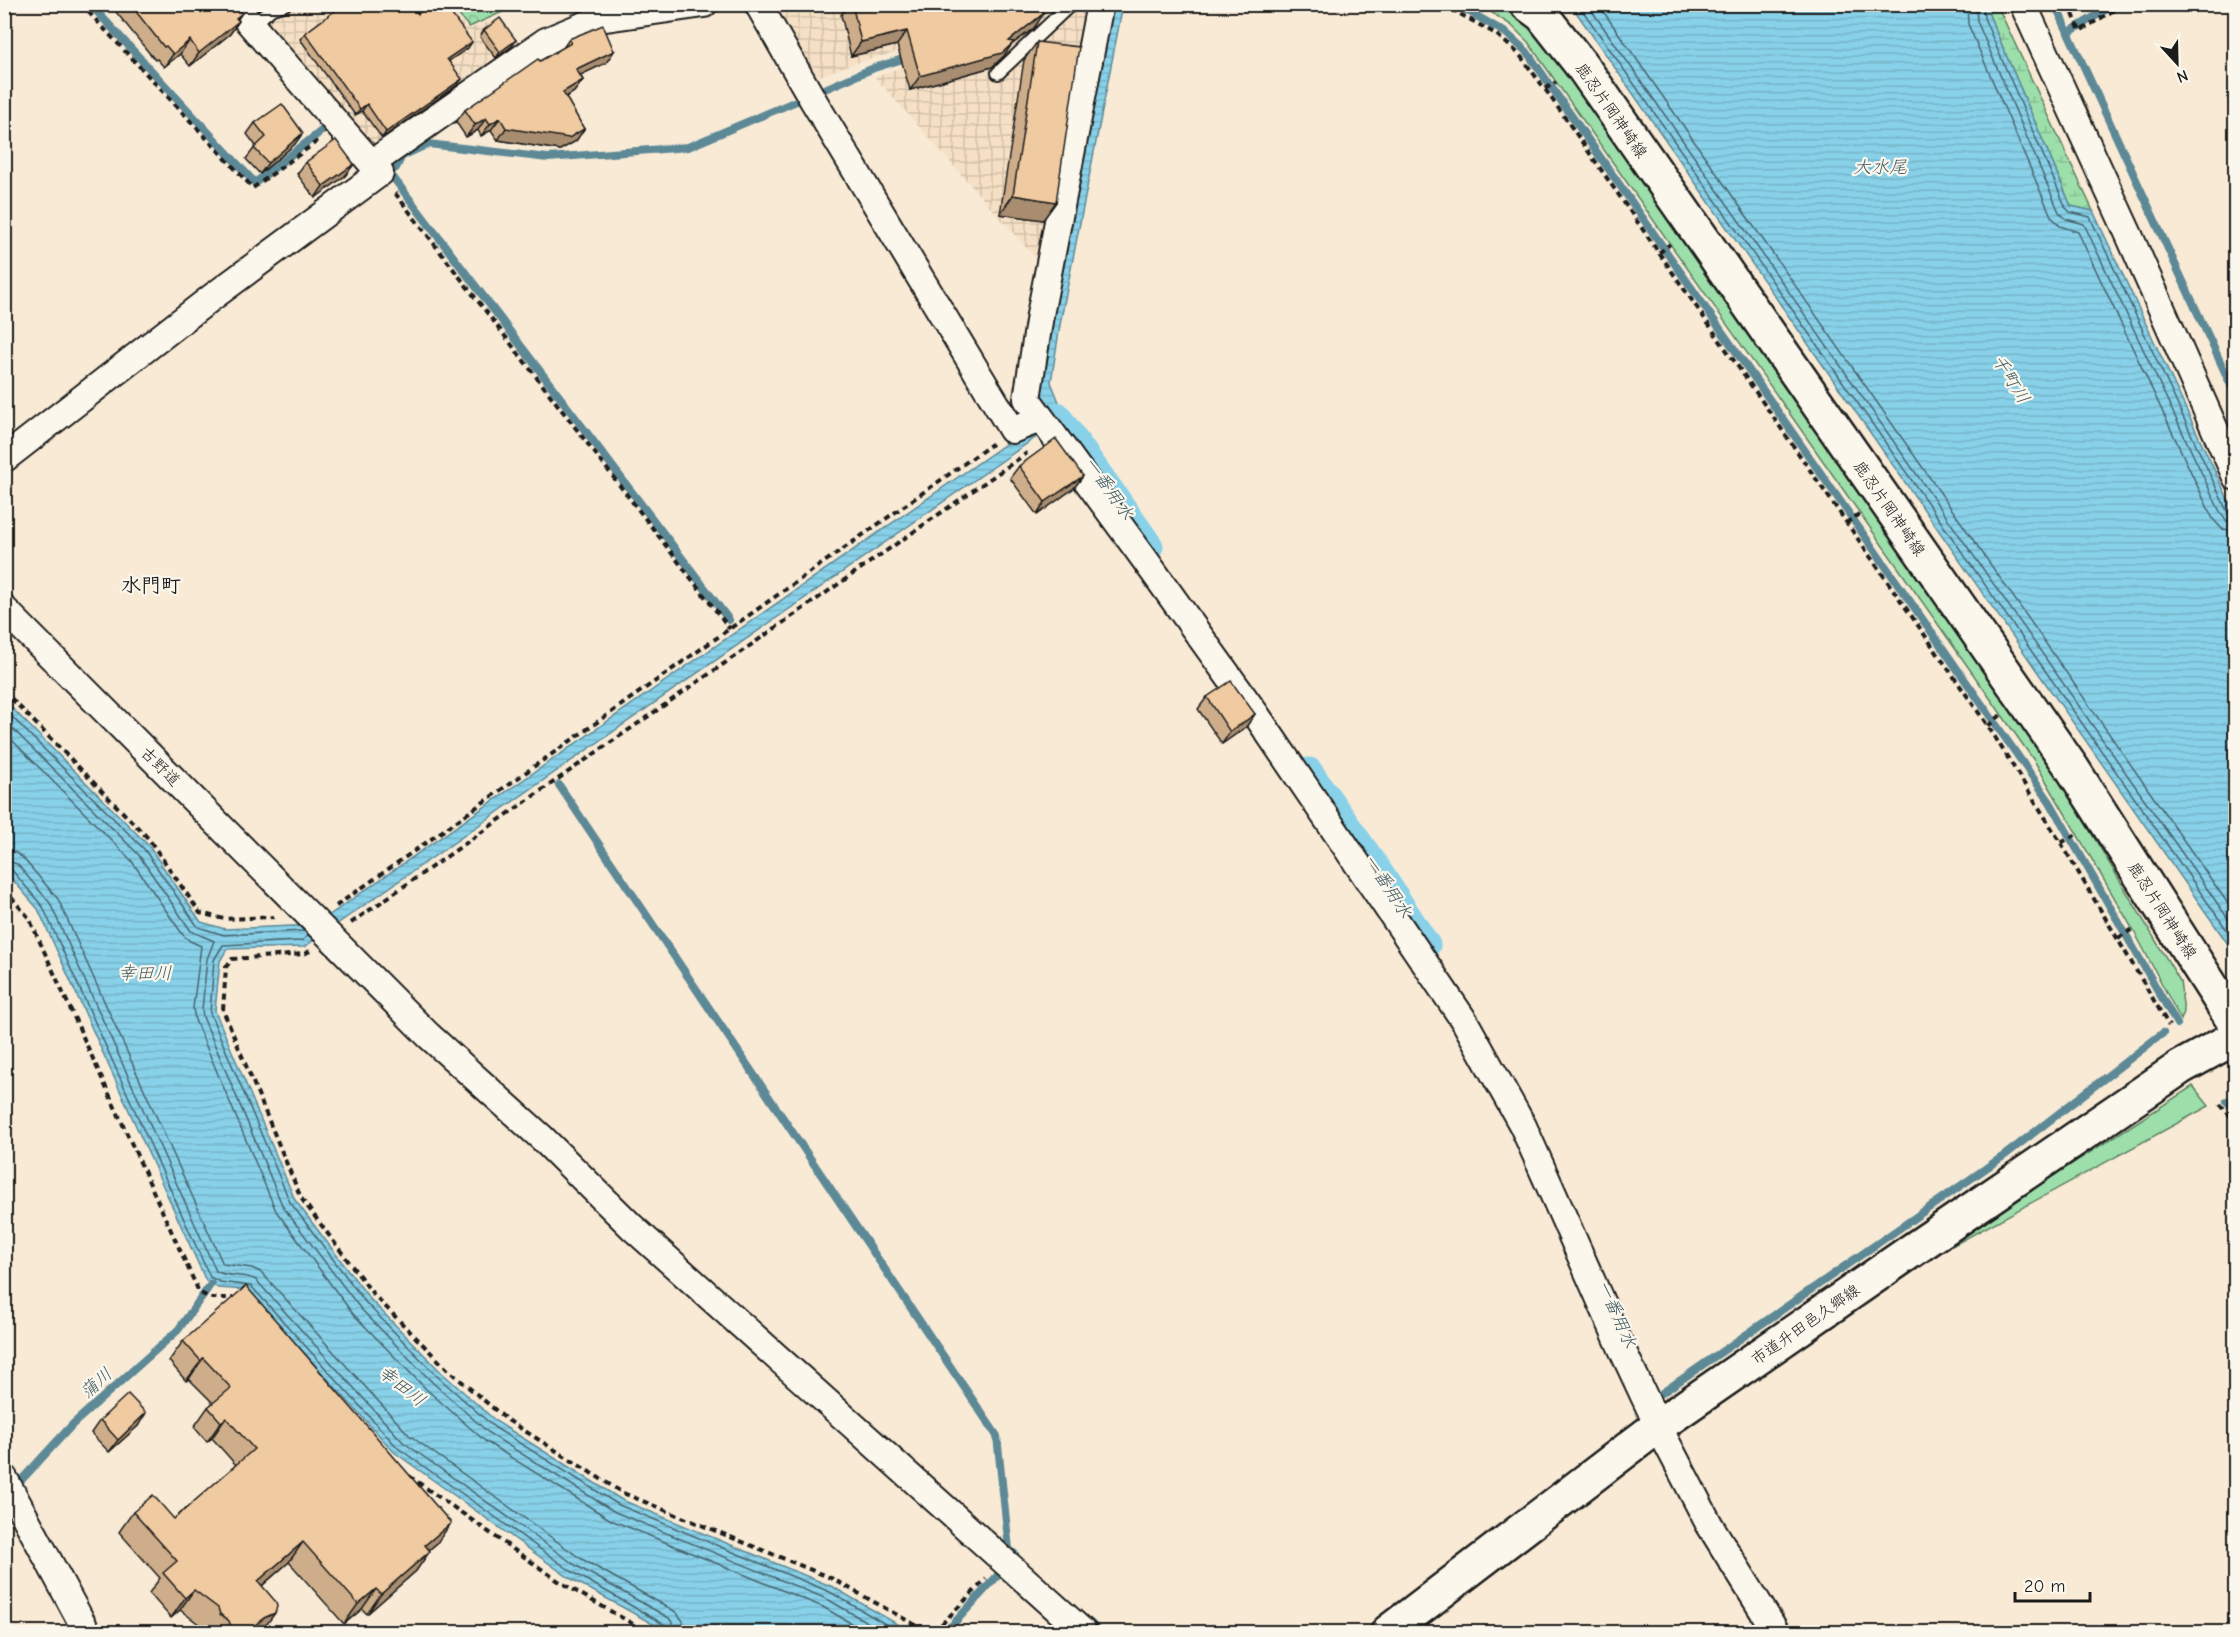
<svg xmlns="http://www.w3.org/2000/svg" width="2240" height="1637" font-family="'Comic Neue','Klee One',sans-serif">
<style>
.industrial{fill:url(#industrial-grid)}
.grass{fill:#9cdfaa;stroke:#5c7e63;stroke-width:1.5}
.forest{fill:url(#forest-crowns);stroke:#5c7e63;stroke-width:1.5}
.wetland{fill:url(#wetland-marsh);stroke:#5c7e63;stroke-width:1.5}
.water{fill:url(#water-rules);stroke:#5d8997;stroke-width:1.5}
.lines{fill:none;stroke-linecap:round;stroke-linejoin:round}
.shore{stroke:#47646e;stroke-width:1.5}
.stream{stroke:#5d8997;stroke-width:8}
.canal{stroke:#88d1e9;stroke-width:27}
.lane-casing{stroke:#1c1c1c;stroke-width:16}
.street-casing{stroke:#1c1c1c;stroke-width:30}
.secondary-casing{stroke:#1c1c1c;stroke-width:38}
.path{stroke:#1c1c1c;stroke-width:4;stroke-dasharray:6 4.5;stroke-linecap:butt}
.lane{stroke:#fbf7ec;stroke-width:12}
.street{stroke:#fbf7ec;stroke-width:26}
.secondary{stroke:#fbf7ec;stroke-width:33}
.wall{fill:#ceae8a;stroke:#1c1c1c;stroke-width:1.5}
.shaded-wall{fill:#a88d70;stroke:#1c1c1c;stroke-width:1.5}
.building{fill:#f0caa0;stroke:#1c1c1c;stroke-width:1.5}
.labels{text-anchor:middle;stroke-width:4.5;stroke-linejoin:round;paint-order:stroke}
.street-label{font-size:16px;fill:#1c1c1c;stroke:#fbf7ec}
.water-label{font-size:18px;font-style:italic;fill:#425b64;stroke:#fbf7ec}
.quarter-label{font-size:20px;font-weight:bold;fill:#1c1c1c;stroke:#fbf7ec}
</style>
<defs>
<pattern id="industrial-grid" width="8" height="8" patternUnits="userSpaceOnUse" patternTransform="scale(1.5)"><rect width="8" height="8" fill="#f6e0c5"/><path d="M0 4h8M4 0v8" fill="none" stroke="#d2c0a9"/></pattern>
<pattern id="forest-crowns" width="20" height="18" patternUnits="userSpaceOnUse" patternTransform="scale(1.5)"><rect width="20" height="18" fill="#9cdfaa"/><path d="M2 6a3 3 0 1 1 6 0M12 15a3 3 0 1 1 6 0" fill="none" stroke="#86bf92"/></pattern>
<pattern id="wetland-marsh" width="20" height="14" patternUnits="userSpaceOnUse" patternTransform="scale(1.5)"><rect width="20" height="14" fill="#9cdfaa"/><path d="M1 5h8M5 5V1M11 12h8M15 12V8" fill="none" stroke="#86bf92"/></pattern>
<pattern id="water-rules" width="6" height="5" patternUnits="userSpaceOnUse" patternTransform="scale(1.5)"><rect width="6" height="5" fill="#88d1e9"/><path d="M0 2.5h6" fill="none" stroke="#75b3c7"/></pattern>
</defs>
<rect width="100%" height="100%" fill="#f8ead5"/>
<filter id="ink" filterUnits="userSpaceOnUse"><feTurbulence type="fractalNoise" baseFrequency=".0167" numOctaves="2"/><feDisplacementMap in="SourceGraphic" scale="12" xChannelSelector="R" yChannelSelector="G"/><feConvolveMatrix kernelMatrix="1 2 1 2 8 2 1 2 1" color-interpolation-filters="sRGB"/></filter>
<g filter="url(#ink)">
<!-- industrial -->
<g class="industrial">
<path d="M251 4 445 5 468 29 496 19 516 47 379 148 246 8Z"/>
<path d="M911 4 948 38 846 66 810 80 766 5Z"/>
<path d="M1063 5H1091L1037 260 875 77Z"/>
</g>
<!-- grass -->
<g class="grass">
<path d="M1480 5H1508L1531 23 1544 38 2044 754 2180 981 2184 1012 2181 1020 2135 933 2035 762 1528 42 1511 25Z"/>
<path d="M2193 1086 2209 1106 1952 1246 1949 1243Z"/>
</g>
<!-- forest -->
<path class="forest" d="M450 5H518L469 27Z"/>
<!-- wetland -->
<path class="wetland" d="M1989 5H1997L2093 211 2071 206 1989 15Z"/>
<!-- water -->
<g class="water">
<path d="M1107 5H1123L1061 319 1051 382 1065 417 304 947 227 949 220 961 215 1011 295 1200 370 1299 441 1372 497 1422 622 1500 833 1587 911 1632H667L568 1577 394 1452 247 1290 218 1288 206 1281 38 909 5 871 4 700 148 845 201 922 225 929 315 925 1050 413 1038 387Z"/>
<path d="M1571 5H1989V15L2071 206 2093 211 2235 514V954Z"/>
</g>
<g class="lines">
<!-- shore -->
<g class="shore">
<path d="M1578 4 2236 943"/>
<path d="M1587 4 2236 930"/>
<path d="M1598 4 2236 915"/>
<path d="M1967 4 1968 24 2051 216 2060 226 2078 232 2213 519 2222 529 2236 531"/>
<path d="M1976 4 1977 21 2059 212 2066 219 2084 224 2221 514 2227 521 2236 522"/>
<path d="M1983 4 1984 18 2066 208 2070 212 2090 217 2227 511 2230 514 2236 515"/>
<path d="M4 709 144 849 198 927 224 935 305 931"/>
<path d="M4 720 138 854 191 931 214 941 207 959 202 1010 203 1017 283 1207 360 1308 432 1382 490 1434 615 1512 827 1599 884 1632"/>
<path d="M4 732 131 860 183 935 190 941 201 946 193 1008 195 1020 276 1211 353 1314 426 1389 485 1441 611 1520 823 1607 866 1632"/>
<path d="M4 851 14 852 22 857 58 899 223 1264 252 1268 262 1273 409 1435 580 1558 676 1612 683 1621 685 1632"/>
<path d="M4 860 17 864 50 903 216 1271C228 1278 244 1273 256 1280L403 1442 575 1565 669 1618 674 1625 676 1632"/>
<path d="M4 867 11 869 43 907 210 1277 220 1282 251 1286 398 1448 571 1571 665 1625 668 1632"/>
<path d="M309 935 301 941 223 945 214 960 210 1013 290 1202 366 1303 437 1376 494 1427 619 1505 830 1592 899 1632"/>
</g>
<!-- stream -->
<g class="stream">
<path d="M90 4 255 183 329 125 331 128"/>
<path d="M1456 4 1506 33 1527 52 2050 802 2177 1024"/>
<path d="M2055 4 2236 396"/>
<path d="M2068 33 2115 4"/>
<path d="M729 620 389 172 396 168 402 156 428 144 548 158 688 147 874 68 909 57"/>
<path d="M559 785 997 1436 1009 1549 1015 1554"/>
<path d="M2227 1101 2236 1112"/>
<path d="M1662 1393 2005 1155 2163 1033"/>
<path d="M15 1487 73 1424 178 1330 211 1284"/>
<path d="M1088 1621 1100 1632"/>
<path d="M946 1632 1000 1573"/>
</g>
<!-- canal -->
<g class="canal">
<path d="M1057 415 1150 546"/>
<path d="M1309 771 1375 865 1427 945"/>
</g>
<!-- lane casing -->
<g class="lane-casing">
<g id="lane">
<path d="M251 26 272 8 285 4"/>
<path d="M998 73 1071 4"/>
</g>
</g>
<!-- street casing -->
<g class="street-casing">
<g id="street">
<path d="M758 4 813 100 1012 430 1040 419"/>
<path d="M1100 4 1040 315 1027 399 1143 557 1255 713 1465 1022 1523 1126 1622 1349 1658 1426 1709 1524 1776 1632"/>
<path d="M2023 4 2129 235 2236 477"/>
<path d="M372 163 546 41 599 19 704 4"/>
<path d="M4 459 211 298 380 173 233 4"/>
<path d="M4 609 428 1035 542 1138 632 1227 1083 1632"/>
<path d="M4 1478 87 1632"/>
</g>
</g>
<!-- secondary casing -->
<g class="secondary-casing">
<g id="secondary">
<path d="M1527 4 1542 15 1582 66 2072 768 2236 1025"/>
<path d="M1388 1632 1658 1426 1911 1251 2181 1067 2236 1037"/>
</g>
</g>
<!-- path -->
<g class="path">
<path d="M81 4 253 188 319 140"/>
<path d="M1442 4 1496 34 1519 54 1545 89 1988 726 2061 843 2169 1026"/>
<path d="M2069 4 2080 31 2124 4"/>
<path d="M1545 89 1556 82"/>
<path d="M395 193 730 629"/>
<path d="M1659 253 1670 244"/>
<path d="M1846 523 1859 514"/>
<path d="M4 691 148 838 200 913 224 919 274 917"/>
<path d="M1988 726 2001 715"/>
<path d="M2061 843 2077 834"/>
<path d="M4 889 29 918 199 1292 210 1298H234"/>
<path d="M336 906 992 444"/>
<path d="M351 923 1027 453"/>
<path d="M2118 938 2133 929"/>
<path d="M310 951 304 954 232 959 226 967 223 1010 301 1198 373 1294 447 1369 506 1419 623 1493 831 1578 928 1632"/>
<path d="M2220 1104 2236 1123"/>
<path d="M409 1476 560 1582 647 1632"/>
<path d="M934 1632 986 1579"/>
</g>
<!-- lane -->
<use href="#lane" class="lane"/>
<!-- street -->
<use href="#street" class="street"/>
<!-- secondary -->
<use href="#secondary" class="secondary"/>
</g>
<!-- wall -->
<g class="wall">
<path d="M104 4H234L238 19 239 21 230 34 190 66 180 54 164 67 157 59 155 60 112 7 108 10Z"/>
<path d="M336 4H411L418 14 468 48 449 61 457 85 382 138 362 111 355 115 300 39 305 33 339 8Z"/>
<path d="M848 4H1038L1034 28 1011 45 1004 56 992 67 910 90 897 45 851 56 841 15Z"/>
<path d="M484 30 516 40 512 46 496 58 480 37Z"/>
<path d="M569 39 614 51 606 63 580 75 583 80 574 92 566 97 584 129 576 141 560 150 498 140 491 130 481 136 478 130 466 137 456 122 465 110 540 61 563 48Z"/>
<path d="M1037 42 1056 202 1043 220 1000 214 1024 60Z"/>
<path d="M255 123 295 144 260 174 246 159 256 146 247 134Z"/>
<path d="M306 162 354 164 345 176 315 198 297 174Z"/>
<path d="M1019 466 1083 476 1074 488 1037 515 1010 478Z"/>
<path d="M1207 697 1255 714 1246 727 1222 744 1198 709Z"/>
<path d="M183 1341 437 1543 429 1550 416 1571 367 1614 362 1609 344 1624 289 1562 262 1586 261 1632H205L204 1628 180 1610 171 1618 149 1593 160 1578 119 1532 133 1512 174 1519 236 1465 212 1438 207 1442 194 1427 208 1407 213 1403 189 1379 186 1381 169 1361Z"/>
<path d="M100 1420 138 1426 109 1452 91 1433Z"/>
</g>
<!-- shaded-wall -->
<g class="shaded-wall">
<path d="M242 13 233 26 239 21 230 34 190 66 199 53Z"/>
<path d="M1044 13 1034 28 1011 45 1004 56 992 67 910 90 920 76 1009 41Z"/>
<path d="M907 31 897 45 851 56 861 42Z"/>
<path d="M190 40 180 54 164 67 173 54Z"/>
<path d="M516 40 512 46 496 58 500 52Z"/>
<path d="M472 42 468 48 443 65 447 59Z"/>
<path d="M614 51 606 63 568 81 576 69Z"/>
<path d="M462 79 457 85 382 138 386 132Z"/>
<path d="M583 80 574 92 555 104 563 92Z"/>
<path d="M367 104 362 111 355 115 360 109Z"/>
<path d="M486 118 478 130 466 137 475 125Z"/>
<path d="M500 118 491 130 481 136 490 124Z"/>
<path d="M506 128 584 129 576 141 560 150 498 140Z"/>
<path d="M303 133 295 144 260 174 268 163Z"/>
<path d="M354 164 345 176 315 198 323 186Z"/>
<path d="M1013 195 1056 202 1043 220 1000 214Z"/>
<path d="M1083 476 1074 488 1037 515 1045 502Z"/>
<path d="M1255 714 1246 727 1222 744 1230 732Z"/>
<path d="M203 1358 189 1379 186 1381 201 1361Z"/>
<path d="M146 1413 138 1426 109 1452 118 1440Z"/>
<path d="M226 1418 212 1438 207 1442 221 1422Z"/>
<path d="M451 1523 437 1543 411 1565 425 1545Z"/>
<path d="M303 1542 289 1562 244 1601 258 1581Z"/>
<path d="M430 1551 416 1571 367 1614 381 1594Z"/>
<path d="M376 1589 362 1609 344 1624 358 1604Z"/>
<path d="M194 1590 180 1610 171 1618 185 1598Z"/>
<path d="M275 1613 261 1632H250L255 1625 264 1618Z"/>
</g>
<!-- building -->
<g class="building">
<path d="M130 4H234L242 13 236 18 239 21 199 53 190 40 173 54 166 46 164 47Z"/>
<path d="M344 4H411L418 14 430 4H444L472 42 447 59 462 79 386 132 367 104 360 109 305 33Z"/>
<path d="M852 4H1038L1044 13 1009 41 1014 42 1002 53 920 76 907 31 861 42Z"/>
<path d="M500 18 516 40 500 52 484 30Z"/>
<path d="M603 25 614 51 576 69 583 80 563 92 584 129 569 138 506 128 500 118 490 124 486 118 475 125 465 110 538 59 540 61 571 43 569 39Z"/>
<path d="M1037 42 1079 47 1056 202 1013 195Z"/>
<path d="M282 104 303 133 268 163 254 148 266 137 255 123Z"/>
<path d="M336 140 354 164 323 186 306 162Z"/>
<path d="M1056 439 1083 476 1045 502 1019 466Z"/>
<path d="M1231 681 1255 714 1230 732 1207 697Z"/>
<path d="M246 1286 451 1523 425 1545 430 1551 381 1594 376 1589 358 1604 303 1542 258 1581 276 1602 277 1607 275 1613 264 1618 255 1625 251 1632H233L229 1621 220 1614 218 1608 194 1590 185 1598 163 1573 177 1561 133 1512 153 1495 174 1519 254 1449 226 1418 221 1422 208 1407 231 1388 203 1358 201 1361 183 1341Z"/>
<path d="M128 1394 146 1413 118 1440 100 1420Z"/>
</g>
</g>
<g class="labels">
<!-- street labels -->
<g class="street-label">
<text transform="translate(1612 110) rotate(55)" y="6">鹿忍片岡神崎線</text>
<text transform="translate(1890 508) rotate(55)" y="6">鹿忍片岡神崎線</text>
<text transform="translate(161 766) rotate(45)" y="6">古野道</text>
<text transform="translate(2163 910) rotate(57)" y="6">鹿忍片岡神崎線</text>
<text transform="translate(1805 1324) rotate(-35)" y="6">市道升田邑久郷線</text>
</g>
<!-- water labels -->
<g class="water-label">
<text x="1880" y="173">大水尾</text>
<text transform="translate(2011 379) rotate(58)" y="6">千町川</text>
<text transform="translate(1109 488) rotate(55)" y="6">一番用水</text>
<text transform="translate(1388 886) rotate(57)" y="6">一番用水</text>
<text x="145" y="979">幸田川</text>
<text transform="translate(1617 1314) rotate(66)" y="6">一番用水</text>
<text transform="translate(96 1383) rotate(-42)" y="6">蒲川</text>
<text transform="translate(402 1386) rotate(38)" y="6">幸田川</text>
</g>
<!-- quarter labels -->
<g class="quarter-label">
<text x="151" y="592">水門町</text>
</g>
</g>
<!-- margin -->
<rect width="2240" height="1637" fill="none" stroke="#fbf7ec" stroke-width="24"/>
<rect x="12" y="12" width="2216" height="1613" fill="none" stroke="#1c1c1c" stroke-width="2" filter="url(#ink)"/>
<!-- north arrow -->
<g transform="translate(2177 63) rotate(158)" stroke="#fbf7ec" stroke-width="4.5" paint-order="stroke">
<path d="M0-4.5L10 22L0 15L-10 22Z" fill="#1c1c1c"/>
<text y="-9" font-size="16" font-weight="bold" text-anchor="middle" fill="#1c1c1c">N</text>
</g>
<!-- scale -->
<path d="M2015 1592v9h75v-9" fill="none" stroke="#1c1c1c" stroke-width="3"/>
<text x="2024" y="1592" font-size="18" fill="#1c1c1c" stroke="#fbf7ec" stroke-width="4.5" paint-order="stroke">20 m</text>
</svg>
